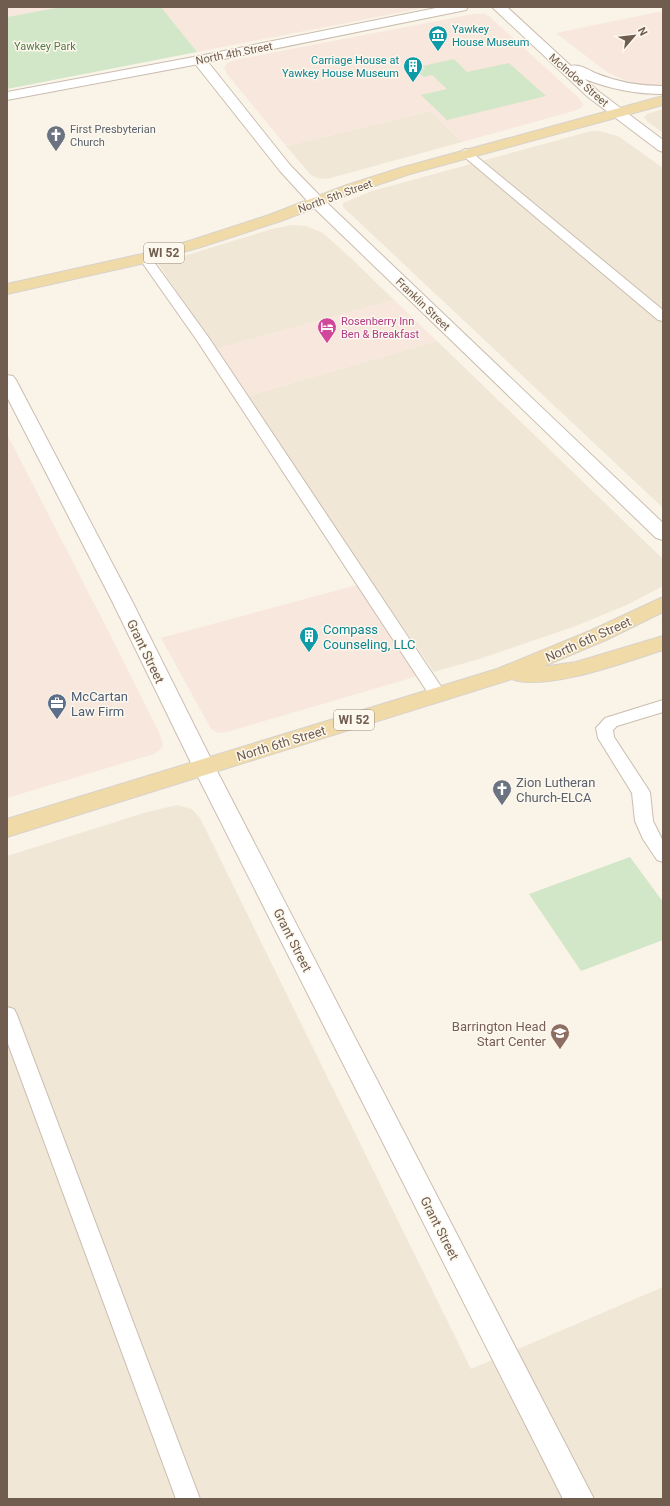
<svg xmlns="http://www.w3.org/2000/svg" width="670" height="1506" font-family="Roboto,sans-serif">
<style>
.residential{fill:#f0e7d7}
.commercial{fill:#f8e7dd}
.green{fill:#d2e6c8}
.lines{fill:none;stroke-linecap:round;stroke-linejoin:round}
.service-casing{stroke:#cabdaf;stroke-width:2}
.minor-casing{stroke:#cabdaf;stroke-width:2}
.tertiary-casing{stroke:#cabdaf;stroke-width:2}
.primary-casing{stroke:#d7d2ce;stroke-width:2}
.service{fill:#fff;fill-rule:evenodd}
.minor{fill:#fff;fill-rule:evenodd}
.tertiary{fill:#fff;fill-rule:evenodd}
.primary{fill:#f0dba8;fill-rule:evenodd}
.labels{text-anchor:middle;stroke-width:3;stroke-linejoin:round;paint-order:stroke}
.far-culture-label{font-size:11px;fill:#0d838f;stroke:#fdf8ee;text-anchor:start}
.far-park-label{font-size:11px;fill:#557a4c;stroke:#fdf8ee}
.far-street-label{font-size:11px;fill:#705d4f;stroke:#fdf8ee}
.far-worship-label{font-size:11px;fill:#5b616d;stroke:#fdf8ee;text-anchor:start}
.far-hotel-label{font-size:11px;fill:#b23c85;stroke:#fdf8ee;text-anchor:start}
.shield{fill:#fdf8ee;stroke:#9a8c7f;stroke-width:1}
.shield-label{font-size:12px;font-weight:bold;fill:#705d4f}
.culture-label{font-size:13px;fill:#0d838f;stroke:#fdf8ee;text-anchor:start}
.street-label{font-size:13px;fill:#705d4f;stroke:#fdf8ee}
.service-label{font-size:13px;fill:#4e5e75;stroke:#fdf8ee;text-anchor:start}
.worship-label{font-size:13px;fill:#5b616d;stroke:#fdf8ee;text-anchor:start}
.education-label{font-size:13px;fill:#785e54;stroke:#fdf8ee;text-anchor:end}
</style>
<rect width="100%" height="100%" fill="#faf4e8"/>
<!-- residential -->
<g class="residential">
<path d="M663 109V133L648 122 644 117 647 114Z"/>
<path d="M431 111 462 142 327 179 317 178 311 175 286 146Z"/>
<path d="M591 131H599L618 136 663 168V508L343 207V203L372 191Z"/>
<path d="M291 225 306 226 323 233 353 260 394 300 216 349 158 264 272 229Z"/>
<path d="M437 341 663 559V586L629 604 576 626 479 659 434 672 371 581 247 396Z"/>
<path d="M177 805 192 809 200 818 471 1369 663 1287V1499H7V856L147 812Z"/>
</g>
<!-- commercial -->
<g class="commercial">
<path d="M7 7H61L7 17Z"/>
<path d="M161 7H428L197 52Z"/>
<path d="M663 11V85L636 84 617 77 607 72 556 33Z"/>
<path d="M473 14H485L490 17 579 98 583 104 582 107 577 110 462 142 431 111 286 146 227 74 224 67 227 63 235 60Z"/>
<path d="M394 300 437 341 247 396 216 349Z"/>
<path d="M7 434 118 650 158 730 163 744 162 748 154 754 7 798Z"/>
<path d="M357 585 418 676 227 732 218 733 211 729 161 638Z"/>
</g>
<!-- green -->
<g class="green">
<path d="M61 7H161L197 52 7 89V17Z"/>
<path d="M454 59 467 72 509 63 546 96 447 120 421 95 447 89 432 75 424 77 416 71 425 69 423 66Z"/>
<path d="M630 857 663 902V940L581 971 529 894Z"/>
</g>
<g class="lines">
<!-- service casing -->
<g class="service-casing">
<g id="service">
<path d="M466 149 470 151 663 310V321L658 320 462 155 460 153 462 151Z"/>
<path d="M145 254 149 255 209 338 444 691 446 695 444 699 438 701 432 699 196 339 139 258 141 255Z"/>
<path d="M663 700V712L617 726 613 730 614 737 650 792 653 821 663 841V862L657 860 643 839 635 821 632 793 598 738 596 728 605 718Z"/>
<path d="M7 1007 14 1009 17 1015 200 1499H176L7 1041Z"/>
</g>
</g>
<!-- minor casing -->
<g class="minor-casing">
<g id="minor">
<path d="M199 56 204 57 290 165 323 199 325 202 323 205 317 207 311 205 280 171 192 60 194 57Z"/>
<path d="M204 759 212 761 215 767 594 1499H563L193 767 196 761Z"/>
</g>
</g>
<!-- tertiary casing -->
<g class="tertiary-casing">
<g id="tertiary">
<path d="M441 7H468L466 10 461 11 199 64 7 100V92L199 56Z"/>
<path d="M492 7H507L571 66C579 64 587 69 595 73 617 82 639 86 663 86V94C636 94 610 89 585 79L598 91 663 140V152L658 150 588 97Z"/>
<path d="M317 197 323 199 663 523V540L656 538 311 205 309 202 311 199Z"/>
<path d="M7 375 13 376 16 380 132 601 215 767 212 773 204 775 196 773 193 767 112 601 7 397Z"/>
</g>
</g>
<!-- primary casing -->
<g class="primary-casing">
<g id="primary">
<path d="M663 96V105L410 174 356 192 281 221 201 247 145 263 7 294V284L142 254 189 241 269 215 344 186 400 168Z"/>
<path d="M663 597V612L606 640 542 667 576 662 663 636V650C628 661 546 692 512 679L7 837V819L497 669 592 630Z"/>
</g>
</g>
<!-- service -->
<use href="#service" class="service"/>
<!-- minor -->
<use href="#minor" class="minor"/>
<!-- tertiary -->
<use href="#tertiary" class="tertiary"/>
<!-- primary -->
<use href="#primary" class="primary"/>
</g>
<!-- icons -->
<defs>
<g id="museum-pin" transform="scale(1)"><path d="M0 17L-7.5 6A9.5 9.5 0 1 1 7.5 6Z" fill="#0f9aa8" stroke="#fdf8ee"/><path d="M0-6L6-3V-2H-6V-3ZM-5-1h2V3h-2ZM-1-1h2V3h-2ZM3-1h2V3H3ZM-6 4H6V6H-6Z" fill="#fff"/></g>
<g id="building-pin" transform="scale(1)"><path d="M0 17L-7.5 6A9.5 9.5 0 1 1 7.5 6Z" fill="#0f9aa8" stroke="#fdf8ee"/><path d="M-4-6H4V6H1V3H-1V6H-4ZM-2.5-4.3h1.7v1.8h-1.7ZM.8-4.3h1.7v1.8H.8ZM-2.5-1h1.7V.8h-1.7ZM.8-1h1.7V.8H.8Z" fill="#fff"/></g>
<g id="church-pin" transform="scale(1)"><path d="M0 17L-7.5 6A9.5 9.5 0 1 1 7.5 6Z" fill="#6b7280" stroke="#fdf8ee"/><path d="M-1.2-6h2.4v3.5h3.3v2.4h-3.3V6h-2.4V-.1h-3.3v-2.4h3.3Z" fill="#fff"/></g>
<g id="hotel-pin" transform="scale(1)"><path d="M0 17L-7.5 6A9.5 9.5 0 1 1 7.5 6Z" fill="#d1479c" stroke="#fdf8ee"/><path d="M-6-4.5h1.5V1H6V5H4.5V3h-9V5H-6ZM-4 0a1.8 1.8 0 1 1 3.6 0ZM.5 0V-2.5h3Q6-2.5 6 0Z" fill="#fff"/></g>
<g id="office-pin" transform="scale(1)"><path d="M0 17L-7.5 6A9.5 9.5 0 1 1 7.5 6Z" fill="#5c6f8a" stroke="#fdf8ee"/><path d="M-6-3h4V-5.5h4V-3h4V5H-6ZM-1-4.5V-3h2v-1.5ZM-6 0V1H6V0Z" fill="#fff"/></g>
<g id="school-pin" transform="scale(1)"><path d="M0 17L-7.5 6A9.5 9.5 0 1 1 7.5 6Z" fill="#8d6e63" stroke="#fdf8ee"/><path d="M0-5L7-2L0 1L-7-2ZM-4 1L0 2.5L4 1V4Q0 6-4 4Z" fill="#fff"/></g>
</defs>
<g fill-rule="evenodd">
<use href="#museum-pin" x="438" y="35"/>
<use href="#building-pin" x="413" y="66"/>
<use href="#church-pin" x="56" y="135"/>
<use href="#hotel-pin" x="327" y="327"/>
<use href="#building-pin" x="309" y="636"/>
<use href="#office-pin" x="57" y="703"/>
<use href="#church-pin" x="502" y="789"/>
<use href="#school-pin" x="560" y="1033"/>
</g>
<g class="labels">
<!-- far-culture labels -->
<g class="far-culture-label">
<text x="452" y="33">Yawkey<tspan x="452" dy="13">House Museum</tspan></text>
<text x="399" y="64" text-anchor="end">Carriage House at<tspan x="399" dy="13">Yawkey House Museum</tspan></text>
</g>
<!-- far-park labels -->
<g class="far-park-label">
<text x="45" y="50">Yawkey Park</text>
</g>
<!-- far-street labels -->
<g class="far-street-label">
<text transform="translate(234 53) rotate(-11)" y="4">North 4th Street</text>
<text transform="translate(579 80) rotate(41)" y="4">McIndoe Street</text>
<text transform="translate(335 196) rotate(-20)" y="4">North 5th Street</text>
<text transform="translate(423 304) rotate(44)" y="4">Franklin Street</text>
</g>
<!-- far-worship labels -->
<g class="far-worship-label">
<text x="70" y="133">First Presbyterian<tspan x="70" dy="13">Church</tspan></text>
</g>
<!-- far-hotel labels -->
<g class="far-hotel-label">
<text x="341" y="325">Rosenberry Inn<tspan x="341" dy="13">Ben &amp; Breakfast</tspan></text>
</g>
<!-- shield labels -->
<g class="shield">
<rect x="144" y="243" width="40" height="20" rx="3"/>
<rect x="334" y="710" width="40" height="20" rx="3"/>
</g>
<g class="shield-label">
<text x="164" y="257">WI 52</text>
<text x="354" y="724">WI 52</text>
</g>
<!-- culture labels -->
<g class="culture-label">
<text x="323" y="634">Compass<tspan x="323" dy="15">Counseling, LLC</tspan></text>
</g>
<!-- street labels -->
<g class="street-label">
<text transform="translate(588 639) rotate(-24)" y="5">North 6th Street</text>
<text transform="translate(146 651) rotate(64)" y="5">Grant Street</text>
<text transform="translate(281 743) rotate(-17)" y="5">North 6th Street</text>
<text transform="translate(293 940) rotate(63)" y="5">Grant Street</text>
<text transform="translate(440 1228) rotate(63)" y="5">Grant Street</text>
</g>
<!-- service labels -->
<g class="service-label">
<text x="71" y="701">McCartan<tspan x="71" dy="15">Law Firm</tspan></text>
</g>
<!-- worship labels -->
<g class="worship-label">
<text x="516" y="787">Zion Lutheran<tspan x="516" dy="15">Church-ELCA</tspan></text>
</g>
<!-- education labels -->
<g class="education-label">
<text x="546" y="1031">Barrington Head<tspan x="546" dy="15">Start Center</tspan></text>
</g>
</g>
<!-- border -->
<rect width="670" height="1506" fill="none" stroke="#705d4f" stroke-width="16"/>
<!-- north arrow -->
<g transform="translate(634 36) rotate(62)" stroke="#fdf8ee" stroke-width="3" paint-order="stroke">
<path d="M0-3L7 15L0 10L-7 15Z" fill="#705d4f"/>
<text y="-6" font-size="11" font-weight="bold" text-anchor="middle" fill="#705d4f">N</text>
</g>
</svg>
